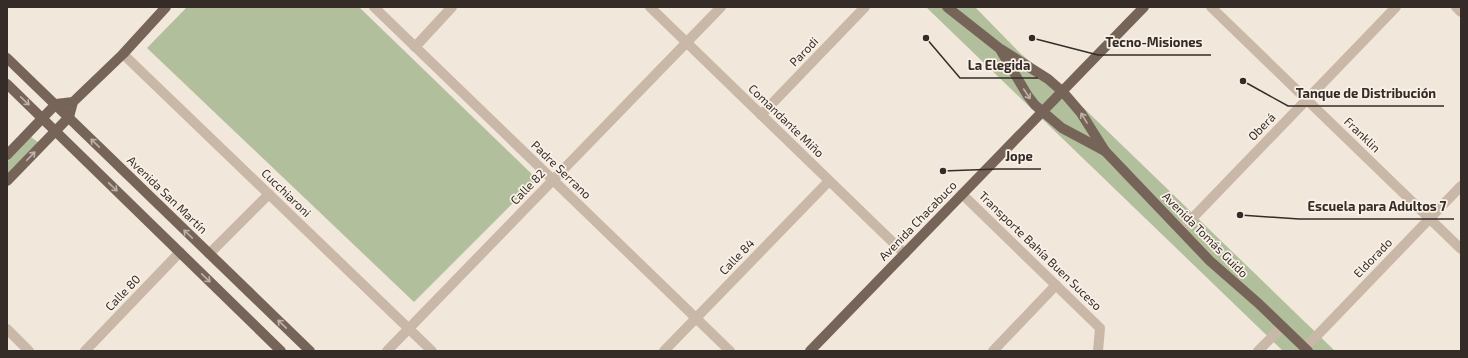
<svg xmlns="http://www.w3.org/2000/svg" width="1468" height="358" font-family="'Exo 2',sans-serif">
<style>
.green{fill:#b2bf9c}
.lines{fill:none;stroke-linecap:round;stroke-linejoin:round}
.minor{stroke:#c9b8a8;stroke-width:10}
.major{stroke:#776459;stroke-width:10}
.oneway{stroke:#beb2a7}
.labels{text-anchor:middle;stroke-width:3.5;stroke-linejoin:round;paint-order:stroke}
.street-label{font-size:12px;fill:#352c28;stroke:#f9f1e7}
.leader{fill:none;stroke:#352c28;stroke-width:1.5}
.callout-dot{fill:#352c28;stroke:#f9f1e7;stroke-width:1.5}
.callout-label{font-size:13px;text-anchor:middle;font-weight:bold;fill:#352c28;stroke:#f9f1e7;stroke-width:3.5;stroke-linejoin:round;paint-order:stroke}
</style>
<rect width="100%" height="100%" fill="#f1e7db"/>
<!-- green -->
<g class="green">
<path d="M187 7H359L537 179 414 302 147 48Z"/>
<path d="M926 7H975L1021 54 1065 90 1335 351H1283Z"/>
<path d="M31 137 39 143 7 177V162Z"/>
</g>
<g class="lines">
<!-- minor -->
<g class="minor">
<path d="M374 7 730 351"/>
<path d="M650 7 905 254"/>
<path d="M1211 7 1461 249"/>
<path d="M1456 7 1461 12"/>
<path d="M415 47 452 7"/>
<path d="M123 54 432 351"/>
<path d="M761 115 865 7"/>
<path d="M962 194 1100 328 1098 351"/>
<path d="M1181 230 1396 7"/>
<path d="M209 254 269 194"/>
<path d="M7 329 29 351"/>
<path d="M1305 348 1461 186"/>
<path d="M85 351 180 252"/>
<path d="M387 351 721 7"/>
<path d="M664 351 829 181"/>
<path d="M993 351 1056 285"/>
<path d="M1258 351 1282 327"/>
</g>
<!-- major -->
<g class="major">
<path d="M947 7 999 48 1048 79 1063 92 1081 113 1105 151 1210 261 1258 303 1308 351"/>
<path d="M1001 51 1028 96 1035 105 1062 128 1105 151"/>
<path d="M7 58 310 351"/>
<path d="M7 84 281 351"/>
<path d="M7 155 56 104 73 102"/>
<path d="M7 181 69 117 73 102 123 54 166 7"/>
<path d="M810 351 1144 7"/>
</g>
</g>
<!-- one-way arrows -->
<defs><path id="oneway-shaft" d="M-6 0H5M1.5-3L5.5 0L1.5 3" fill="none" stroke-width="1.6" stroke-linecap="round" stroke-linejoin="round"/></defs>
<g class="oneway">
<use href="#oneway-shaft" transform="translate(1027 94) rotate(56)"/>
<use href="#oneway-shaft" transform="translate(25 101) rotate(44)"/>
<use href="#oneway-shaft" transform="translate(1084 118) rotate(-122)"/>
<use href="#oneway-shaft" transform="translate(95 143) rotate(-136)"/>
<use href="#oneway-shaft" transform="translate(31 156) rotate(-46)"/>
<use href="#oneway-shaft" transform="translate(113 187) rotate(44)"/>
<use href="#oneway-shaft" transform="translate(188 234) rotate(-136)"/>
<use href="#oneway-shaft" transform="translate(206 278) rotate(44)"/>
<use href="#oneway-shaft" transform="translate(282 324) rotate(-136)"/>
</g>
<g class="labels">
<!-- street labels -->
<g class="street-label">
<text transform="translate(804 52) rotate(-46)" y="4">Parodi</text>
<text transform="translate(786 121) rotate(44)" y="4">Comandante Miño</text>
<text transform="translate(1262 127) rotate(-46)" y="4">Oberá</text>
<text transform="translate(1362 135) rotate(44)" y="4">Franklin</text>
<text transform="translate(561 170) rotate(44)" y="4">Padre Serrano</text>
<text transform="translate(528 187) rotate(-46)" y="4">Calle 82</text>
<text transform="translate(286 193) rotate(44)" y="4">Cucchiaroni</text>
<text transform="translate(167 195) rotate(44)" y="4">Avenida San Martín</text>
<text transform="translate(918 221) rotate(-46)" y="4">Avenida Chacabuco</text>
<text transform="translate(1205 235) rotate(45)" y="4">Avenida Tomás Guido</text>
<text transform="translate(1040 251) rotate(44)" y="4">Transporte Bahía Buen Suceso</text>
<text transform="translate(737 257) rotate(-46)" y="4">Calle 84</text>
<text transform="translate(1373 258) rotate(-46)" y="4">Eldorado</text>
<text transform="translate(123 293) rotate(-46)" y="4">Calle 80</text>
</g>
</g>
<!-- callouts -->
<path class="leader" d="M1032 38L1098 55H1211M926 38L960 78H1038M1243 81L1288 106H1444M943 171L997 169H1041M1240 215L1299 219H1454"/>
<g class="callout-dot">
<circle cx="1032" cy="38" r="4"/>
<circle cx="926" cy="38" r="4"/>
<circle cx="1243" cy="81" r="4"/>
<circle cx="943" cy="171" r="4"/>
<circle cx="1240" cy="215" r="4"/>
</g>
<g class="callout-label">
<text x="1154" y="47">Tecno-Misiones</text>
<text x="999" y="70">La Elegida</text>
<text x="1366" y="98">Tanque de Distribución</text>
<text x="1019" y="161">Jope</text>
<text x="1377" y="211">Escuela para Adultos 7</text>
</g>
<!-- border -->
<rect width="1468" height="358" fill="none" stroke="#352c28" stroke-width="16"/>
</svg>
